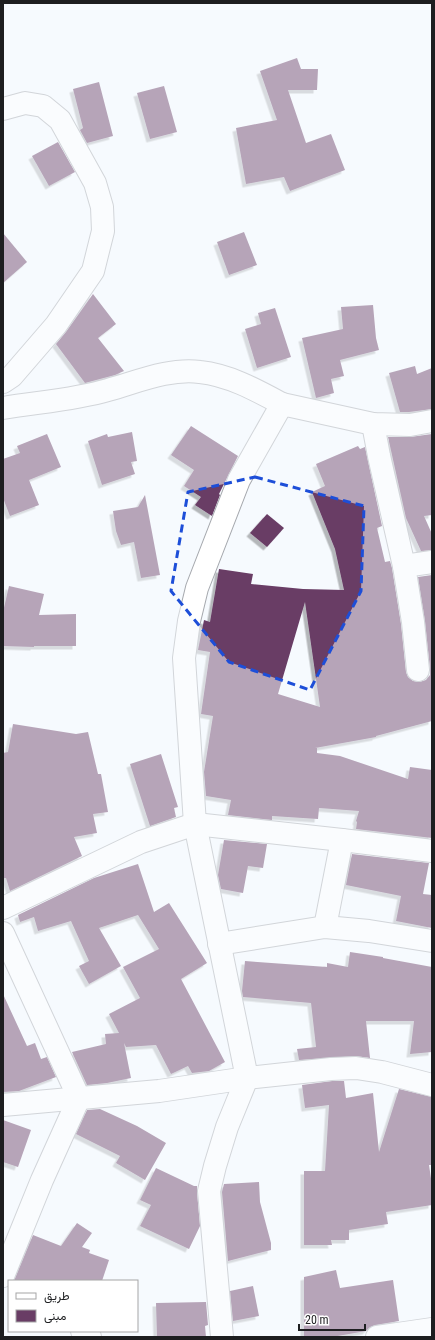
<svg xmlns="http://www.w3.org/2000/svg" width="435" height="1340" font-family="'Roboto Condensed',Vazirmatn,sans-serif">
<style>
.building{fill:#693d65;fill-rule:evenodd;filter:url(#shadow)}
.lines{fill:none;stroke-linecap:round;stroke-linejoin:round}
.minor-casing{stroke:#a6a9ae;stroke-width:24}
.minor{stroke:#fff;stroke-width:22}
.marked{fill:none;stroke:#1d4ed8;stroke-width:3;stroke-dasharray:8 5;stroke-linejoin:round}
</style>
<defs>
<filter id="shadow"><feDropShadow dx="-3.5" dy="3.5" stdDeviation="0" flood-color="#0004"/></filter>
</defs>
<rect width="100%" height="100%" fill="#f6fafe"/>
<!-- building -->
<g class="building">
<path d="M297 58 301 69H318L317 90H288L306 143 331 134 345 170 290 191 284 177 246 184 236 128 277 120 260 71Z"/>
<path d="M99 82 113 136 87 143 80 130 83 128 73 89Z"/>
<path d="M164 86 177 132 150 139 137 93Z"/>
<path d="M58 142 75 172 49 186 32 156Z"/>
<path d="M244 232 257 265 229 275 217 242Z"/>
<path d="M3 233 27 262 3 283Z"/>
<path d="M93 294 116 324 98 338 124 371 115 375 85 383 56 344 66 332Z"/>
<path d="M373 305 376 338 379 350 340 360 344 376 331 379 334 393 316 398 302 338 343 329 341 307Z"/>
<path d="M275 308 291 357 257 368 245 329 261 324 258 313Z"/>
<path d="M415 366 417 374 432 368V409L409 412H400L389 373Z"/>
<path d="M191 426 238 456 219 494 220 495 212 516 195 505 201 497 184 486 194 470 171 455Z"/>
<path d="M132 432 137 461 131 462 135 474 102 485 88 441 107 434 108 437Z"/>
<path d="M47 434 61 467 29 480 39 505 10 516 3 498V459L20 453 17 446Z"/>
<path d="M432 434V515L424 516 432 534V550L421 551 406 518 388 437H410Z"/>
<path d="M358 446 360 449 365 447 382 526 377 528 385 562 390 561 392 568 401 624 406 672 408 677 413 681 419 682 426 680 430 675V669L425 621 418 577 432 575V721L376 736V737L315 748H317V753L340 756 408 779 410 767 432 770V838L356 829 357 822 356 821 359 811 319 808 318 819 272 816V820L228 815 231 800 206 796 204 772 213 716 201 714 210 652 198 650 204 620 210 622 219 569 253 574 251 584 303 589 344 590 335 549 312 492 325 486 316 464ZM305 602 320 707 278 694Z"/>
<path d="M145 495 160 575 141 578 134 542 121 545 116 531 113 511 138 507Z"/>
<path d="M267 514 284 528 267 547 250 533Z"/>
<path d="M9 586 44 594 39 615 76 614V646H34V647L3 646V612Z"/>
<path d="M13 724 76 734 88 732 98 774H101L108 812 93 814 97 833 74 837 82 856 10 891 6 878H3V753L8 752Z"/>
<path d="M161 754 178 807 174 808 176 817 150 826 130 764Z"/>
<path d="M224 840 267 844 263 868 248 866 243 893 221 889 218 875Z"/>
<path d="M352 854 429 863 423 894 432 895V928L396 921 401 896 346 885Z"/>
<path d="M138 864 154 912 169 903 207 963 181 979 225 1062 209 1071 192 1073 188 1066 171 1074 156 1045 126 1047 124 1043 131 1078 107 1083 87 1085 72 1052 106 1044 105 1034 119 1033 109 1014 140 998 123 967 159 949 138 915 99 928 121 966 89 984 79 966 89 961 71 921 38 931 34 917 20 922 18 915 94 878Z"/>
<path d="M350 952 383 957V958L432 967V1052L410 1054 414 1021H366L370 1058 356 1056 299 1060 297 1049 316 1047 311 1003 243 997 242 991 245 961 327 967V963L348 967Z"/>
<path d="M3 994 27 1046 35 1043 41 1059 47 1057 56 1077 19 1091 3 1092Z"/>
<path d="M332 1081H344L346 1098 373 1093 379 1152 399 1089 432 1097V1165H429L432 1185V1205L386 1212 388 1224 349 1230V1240H331L332 1245H304V1171H325L329 1105 305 1108 302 1085Z"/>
<path d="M100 1109 137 1126 166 1143 145 1180 116 1163 120 1156 76 1134 87 1110Z"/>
<path d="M3 1120 31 1130 18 1167 3 1162Z"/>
<path d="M156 1168 194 1186H197V1192L200 1226 189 1249 140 1226 151 1205 140 1200Z"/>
<path d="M259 1182 260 1202 271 1243V1250L228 1261 222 1192 224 1184Z"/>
<path d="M77 1223 92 1233 82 1247 90 1250 89 1253 109 1260 102 1281H14L33 1235 61 1246Z"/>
<path d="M336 1270 340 1288 393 1280 399 1321 375 1325 370 1327 366 1331 332 1337H304V1277Z"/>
<path d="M253 1286 259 1316 233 1321 230 1291Z"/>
<path d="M206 1302 208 1325 205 1326 206 1337H157L156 1303Z"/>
</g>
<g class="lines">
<!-- minor casing -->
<g class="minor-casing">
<g id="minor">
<path d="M3 109 25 103 43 106 60 120 95 183 102 207 103 231 93 271 56 325 12 376 3 382"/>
<path d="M3 408C38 402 74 400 108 390 137 382 169 368 200 372 229 375 256 390 282 404"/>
<path d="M373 424 379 456 404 566"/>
<path d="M418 670 413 622 404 566 432 562"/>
<path d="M3 908 141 842 195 824 342 840 432 851"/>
<path d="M325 927 342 840"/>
<path d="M3 933 79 1098 42 1180 3 1276"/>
<path d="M219 944 325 927 369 931 432 941"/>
<path d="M3 1105 159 1091 247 1078 331 1069 356 1068 382 1072 432 1085"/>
<path d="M82 1331 90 1337"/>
<path d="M222 1337 209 1191 215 1166 227 1127 247 1078 195 824 184 658 189 621 197 588 239 480 282 404 373 424 410 425 432 421"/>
<path d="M377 1337 432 1329"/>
</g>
</g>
<!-- minor -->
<use href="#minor" class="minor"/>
</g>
<!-- marked area -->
<path d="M0 0H435V1340H0ZM255 477 364 506 361 591 310 690 229 662 171 591 188 492Z" fill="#f6fafe" fill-opacity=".55" fill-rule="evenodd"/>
<path class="marked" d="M255 477 364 506 361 591 310 690 229 662 171 591 188 492Z"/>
<!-- border -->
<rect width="435" height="1340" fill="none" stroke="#1d1e20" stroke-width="8"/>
<!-- legend -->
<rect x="8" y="1280" width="130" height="52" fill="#ffffff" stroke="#a5a5a6"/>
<rect x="16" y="1293" width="20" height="6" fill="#ffffff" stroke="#a5a5a6"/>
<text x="44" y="1300" font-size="12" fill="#1d1e20">طريق</text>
<rect x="16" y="1310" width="20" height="12" fill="#693d65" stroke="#a5a5a6"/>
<text x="44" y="1320" font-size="12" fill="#1d1e20">مبنى</text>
<!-- scale -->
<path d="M299 1324v6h66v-6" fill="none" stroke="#1d1e20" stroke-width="2"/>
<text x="305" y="1324" font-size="12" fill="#1d1e20" stroke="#ffffff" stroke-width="3" paint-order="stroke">20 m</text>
</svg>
